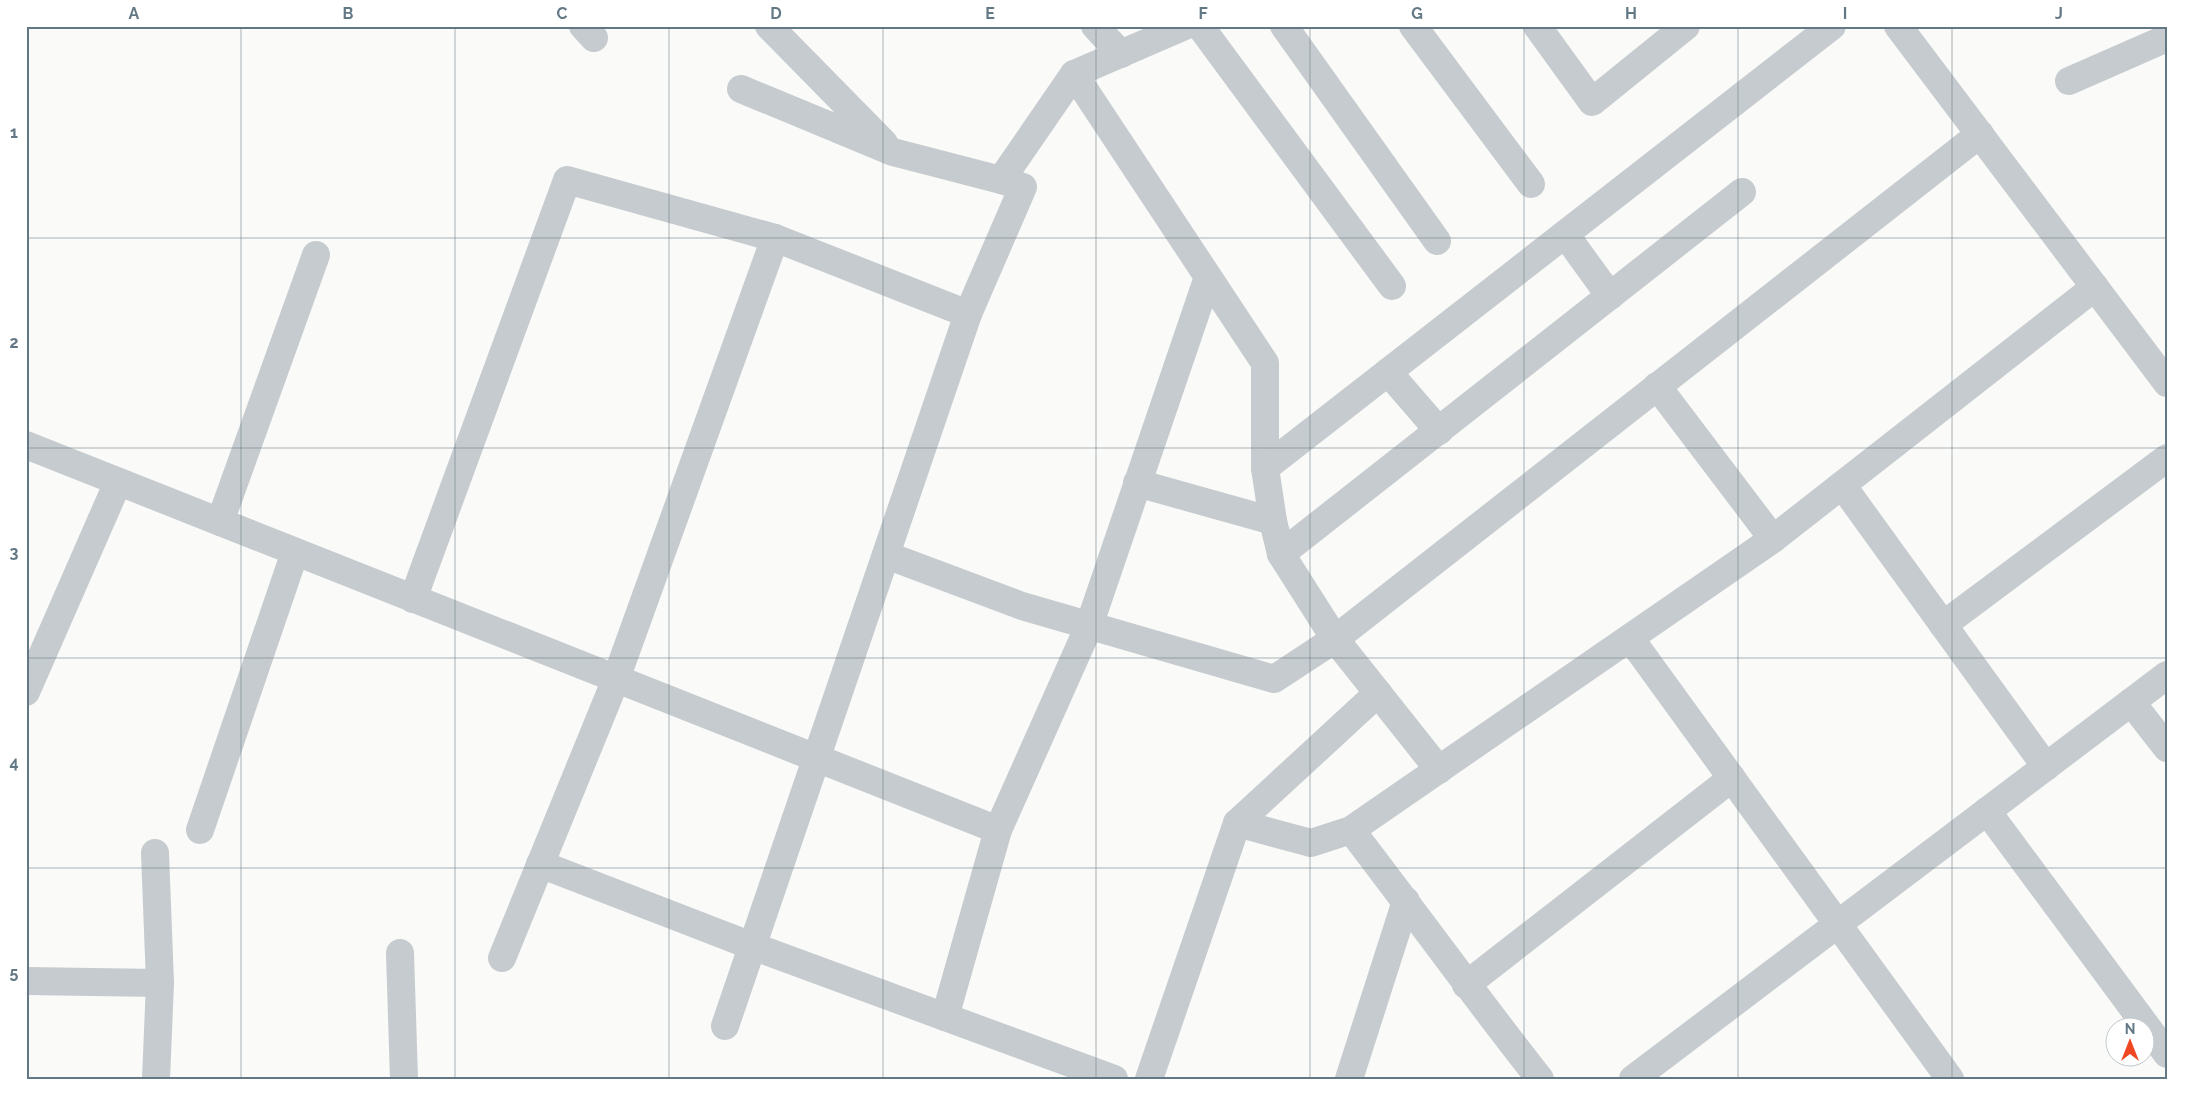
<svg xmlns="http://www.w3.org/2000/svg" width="2193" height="1105" font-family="Raleway,sans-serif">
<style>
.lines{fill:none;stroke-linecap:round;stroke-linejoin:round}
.minor{stroke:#c5cbce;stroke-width:28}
.grid{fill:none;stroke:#637885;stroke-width:1;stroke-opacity:0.55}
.neatline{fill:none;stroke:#637885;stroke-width:2}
.grid-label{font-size:16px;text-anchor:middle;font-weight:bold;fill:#637885}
</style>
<rect width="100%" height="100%" fill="#fafaf8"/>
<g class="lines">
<!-- minor -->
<g class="minor">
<path d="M583 26 594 38"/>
<path d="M769 26 884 143"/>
<path d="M1095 26 1121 54"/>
<path d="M1200 26 1392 286"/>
<path d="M1284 26 1437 241"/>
<path d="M1413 26 1531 184"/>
<path d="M1537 26 1592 102 1686 26"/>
<path d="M1898 26 2167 383"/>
<path d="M1074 74 1265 363V468L1273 521 1281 554 1335 639 1439 770"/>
<path d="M2069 81 2167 38"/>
<path d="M741 89 893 152 1001 180 1074 74 1185 26"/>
<path d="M1565 234 1610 296"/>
<path d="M1388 372 1439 431"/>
<path d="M1657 386 1773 539"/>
<path d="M26 445 998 830"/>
<path d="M1265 468 1832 26"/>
<path d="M1137 483 1273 521"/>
<path d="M1842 485 2046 767"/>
<path d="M220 522 316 255"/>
<path d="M1281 554 1742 192"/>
<path d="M886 555 1022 606 1274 679 1335 639 1980 134"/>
<path d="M413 599 567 180 775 238 968 314"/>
<path d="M1943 625 2167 458"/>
<path d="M1630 638 1950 1079"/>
<path d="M26 692 118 482"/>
<path d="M2131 702 2167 748"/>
<path d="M1987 811 2167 1054"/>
<path d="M1237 823 1311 843 1351 830 1773 539 2095 287"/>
<path d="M200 830 295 552"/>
<path d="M1351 830C1415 913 1475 997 1540 1079"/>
<path d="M155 853 160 983 156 1079"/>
<path d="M540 864 752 946 1114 1079"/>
<path d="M400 953 404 1079"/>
<path d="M502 958 616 679 775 238"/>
<path d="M26 981 160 983"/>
<path d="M1466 985 1732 778"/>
<path d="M945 1017 998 830 1089 626 1208 277"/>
<path d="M725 1026 968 314 1023 187 1001 180"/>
<path d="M1149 1079 1237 823 1378 693"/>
<path d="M1349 1079 1406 901"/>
<path d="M1633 1079 2167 675"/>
</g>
</g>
<!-- grid -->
<path class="grid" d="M241 26V1079M455 26V1079M669 26V1079M883 26V1079M1096 26V1079M1310 26V1079M1524 26V1079M1738 26V1079M1952 26V1079M26 238H2167M26 448H2167M26 658H2167M26 868H2167"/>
<!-- border -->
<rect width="2193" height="1105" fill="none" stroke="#ffffff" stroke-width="55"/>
<!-- north arrow -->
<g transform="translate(2130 1042)"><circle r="24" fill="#ffffff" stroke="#c1c9ce"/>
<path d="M0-4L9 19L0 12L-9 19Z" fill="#ef4722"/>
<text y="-8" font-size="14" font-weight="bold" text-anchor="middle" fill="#637885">N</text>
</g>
<rect x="28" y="28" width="2138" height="1050" class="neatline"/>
<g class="grid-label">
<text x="134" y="19">A</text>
<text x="348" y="19">B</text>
<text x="562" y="19">C</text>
<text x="776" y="19">D</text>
<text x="990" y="19">E</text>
<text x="1203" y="19">F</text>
<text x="1417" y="19">G</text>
<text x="1631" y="19">H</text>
<text x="1845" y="19">I</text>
<text x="2059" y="19">J</text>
<text x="14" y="138">1</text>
<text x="14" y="348">2</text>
<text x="14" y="558">3</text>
<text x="14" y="768">4</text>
<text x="14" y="978">5</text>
</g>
</svg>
